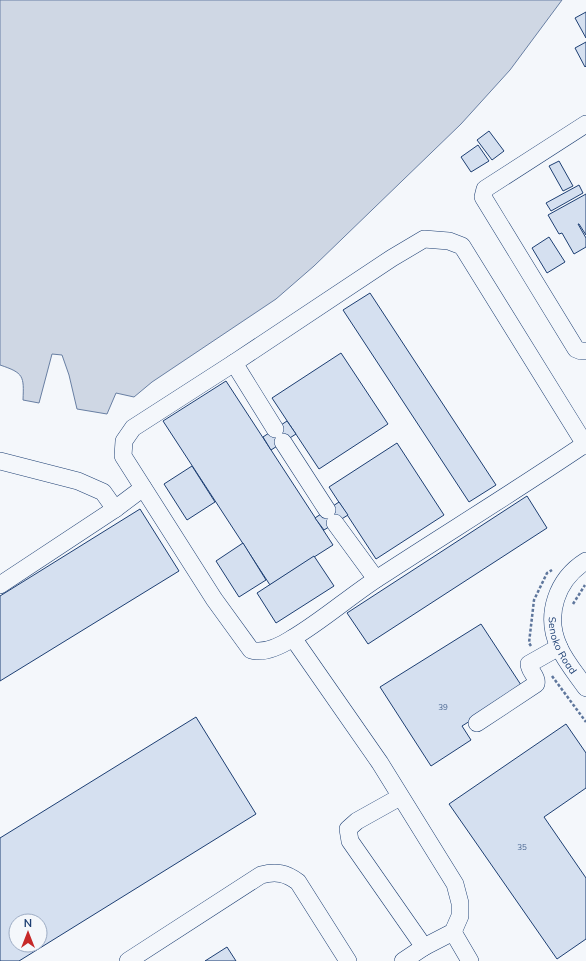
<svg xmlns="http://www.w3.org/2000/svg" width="586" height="961" font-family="Mulish,sans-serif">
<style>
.water{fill:#cfd7e4;stroke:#687fa3}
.building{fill:#d5e0f0;stroke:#1d3f73;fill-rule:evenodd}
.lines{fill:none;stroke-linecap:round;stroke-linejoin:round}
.minor-casing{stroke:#1d3f73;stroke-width:18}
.path{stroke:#5e769c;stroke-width:2.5;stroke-dasharray:3 2;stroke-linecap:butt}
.minor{stroke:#f4f7fb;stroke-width:17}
.labels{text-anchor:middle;stroke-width:3;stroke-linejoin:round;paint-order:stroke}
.number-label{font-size:8px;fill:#4b6792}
.street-label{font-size:10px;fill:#1d3f73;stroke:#f4f7fb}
</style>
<rect width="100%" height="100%" fill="#f4f7fb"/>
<!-- water -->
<path class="water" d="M0 0H562L510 70 461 124 314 266 276 299 152 382 134 397 116 393 107 414 77 409 69 375 62 355 52 354 39 403 23 400C24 376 24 373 0 365Z"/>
<!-- building -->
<g class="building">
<path d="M586 12V38L575 18Z"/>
<path d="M586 42V66L585 67 575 48Z"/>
<path d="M489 131 504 151 492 160 477 140Z"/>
<path d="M478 145 489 161 471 172 461 157Z"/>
<path d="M559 161 573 186 563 191 549 166Z"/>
<path d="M579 185 583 193 551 211 546 203Z"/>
<path d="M586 194V235L579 224H578L586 238V247L574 254 562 233 559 234 548 215Z"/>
<path d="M549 237 565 262 547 273 532 248Z"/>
<path d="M370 293 496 485 469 502 343 310Z"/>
<path d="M341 353 388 424 319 469 272 398Z"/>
<path d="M226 381 333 545 270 585 163 421Z"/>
<path d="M287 421 296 434 271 450 263 437Z"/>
<path d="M397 443 444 515 376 559 329 487Z"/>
<path d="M192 466 215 502 187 520 164 484Z"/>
<path d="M527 496 547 528 368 644 347 613Z"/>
<path d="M339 502 348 515 324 530 315 518Z"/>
<path d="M140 509 179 571 0 681V596Z"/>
<path d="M243 543 266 580 239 597 216 561Z"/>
<path d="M314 556 334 586 276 623 257 593Z"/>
<path d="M481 624 523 688 462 726 471 740 431 766 380 687Z"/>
<path d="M196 717 256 814 19 961H0V838ZM16 921H40V945H16Z"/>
<path d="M566 724 586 753V788L544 817 586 878V939L557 959 449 804Z"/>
<path d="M227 947 236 961H205Z"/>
</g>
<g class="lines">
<!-- minor casing -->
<g class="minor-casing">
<g id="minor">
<path d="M586 124 485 189 483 197 576 349 581 351H586"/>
<path d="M234 363 275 429"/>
<path d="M283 442 327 510"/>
<path d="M585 444C517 490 447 533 378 578 349 597 323 620 293 638 282 645 264 654 251 650L214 599 123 456 124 441 133 428 234 363 392 258 424 239 449 241 462 246 586 446"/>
<path d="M0 461 78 481 103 492 115 509"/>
<path d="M335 523 376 579"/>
<path id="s1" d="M586 561C557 579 544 615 559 647 565 661 577 675 586 688"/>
<path d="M0 585 115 509 143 488"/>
<path d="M293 638 380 763 455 884 460 903V916L453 932 424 947 403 961"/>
<path d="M477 723 536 684C538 677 529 671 529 664L559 647"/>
<path d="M400 797 357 821 348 829 350 841 424 947"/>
<path d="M453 932 470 961"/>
<path d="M128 961 261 875C276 871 286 873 298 882L348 961"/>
</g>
</g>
<!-- path -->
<g class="path">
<path d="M573 604 585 585"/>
<path d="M531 646 529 643 534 600 547 573 552 570"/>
<path d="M552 676 586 722"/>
</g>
<!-- minor -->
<use href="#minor" class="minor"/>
</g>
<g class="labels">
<!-- number labels -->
<g class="number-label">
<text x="443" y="710">39</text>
<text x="522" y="850">35</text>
</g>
<!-- street labels -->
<g class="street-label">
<text dy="4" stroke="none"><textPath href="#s1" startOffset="98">Senoko Road</textPath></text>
</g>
</g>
<!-- north arrow -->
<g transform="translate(28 933)"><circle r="19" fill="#f4f7fb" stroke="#9eadc5"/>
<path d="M0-3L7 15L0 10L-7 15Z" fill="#c62828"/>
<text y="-6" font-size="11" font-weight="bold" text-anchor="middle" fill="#1d3f73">N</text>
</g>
</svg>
